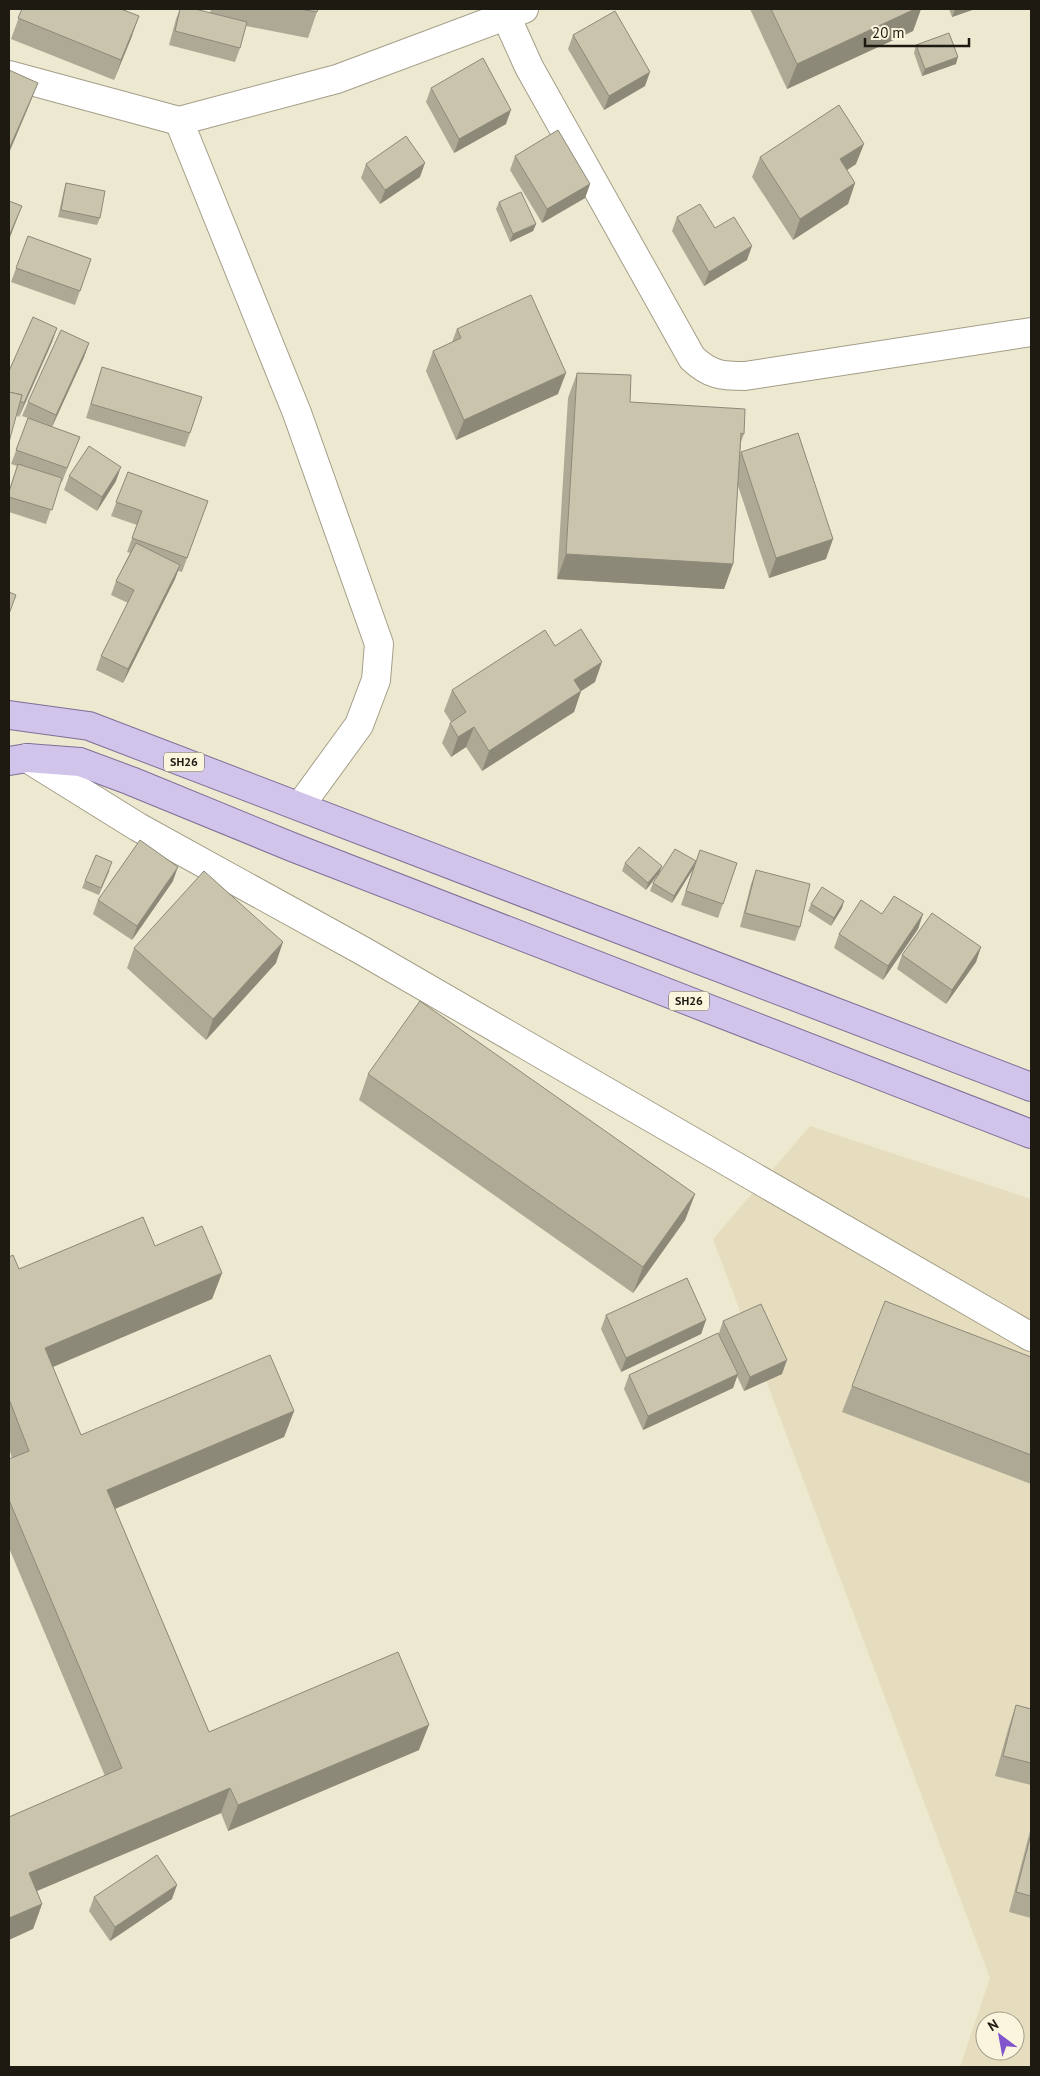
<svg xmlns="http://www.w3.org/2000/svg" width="1040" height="2076" font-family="'PT Sans',sans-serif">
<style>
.built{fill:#e5ddbe;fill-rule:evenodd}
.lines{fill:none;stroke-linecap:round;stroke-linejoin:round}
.street-casing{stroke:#a49e88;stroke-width:30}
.primary-casing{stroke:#7d6f96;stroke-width:30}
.street{stroke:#fff;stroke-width:28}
.primary{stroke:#d0c4eb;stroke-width:28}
.wall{fill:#aea995}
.shaded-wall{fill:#8d8979}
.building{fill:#cac4ad;stroke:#8d8979}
.labels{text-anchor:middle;stroke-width:4;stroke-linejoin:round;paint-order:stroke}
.shield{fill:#fbf5dd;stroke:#605c4f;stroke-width:1}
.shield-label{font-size:12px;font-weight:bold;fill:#1d1a12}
</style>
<rect width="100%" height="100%" fill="#ede8d0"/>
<!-- built -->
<path class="built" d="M810 1126 1031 1199V2067H960L990 1978 713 1239ZM985 2021H1015V2051H985Z"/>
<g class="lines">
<!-- street casing -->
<g class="street-casing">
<g id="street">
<path d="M506 16 529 67 692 358C710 375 721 376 745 376L1031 332"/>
<path d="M9 75 179 121 337 79 524 9"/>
<path d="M179 121 297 413 379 644 376 680 359 725 300 806"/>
<path d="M27 758 138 827 363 951 1031 1337"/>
</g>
</g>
<!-- primary casing -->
<g class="primary-casing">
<g id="primary">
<path d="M9 715 89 726 1031 1087"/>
<path d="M9 761 27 758 80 762 131 781 292 847 1031 1134"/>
</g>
</g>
<!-- street -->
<use href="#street" class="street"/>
<!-- primary -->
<use href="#primary" class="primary"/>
</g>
<!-- wall -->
<g class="wall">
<path d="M22 9 132 36 114 80 11 39Z"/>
<path d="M180 9 210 13 211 9H318L308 38 246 26 240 48 235 62 169 45 176 19Z"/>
<path d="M750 9H921L913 31 787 89Z"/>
<path d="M949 9H975L952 17Z"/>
<path d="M573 35 645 86 604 110 568 49Z"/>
<path d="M916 45 956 64 922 76 914 53Z"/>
<path d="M431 88 506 124 454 153 426 102Z"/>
<path d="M515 156 590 184 585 198 542 223 510 170Z"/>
<path d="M760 157 856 164 847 170 855 183 848 204 793 240 752 177Z"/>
<path d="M366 164 420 177 380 204 361 178Z"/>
<path d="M66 183 100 218 97 225 58 217 64 190Z"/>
<path d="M499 202 536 224 533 231 510 242 496 209Z"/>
<path d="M677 217 715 228 747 260 704 286 672 231Z"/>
<path d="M28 236 91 259 75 305 11 282Z"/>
<path d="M57 328 52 342 19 417 16 415 9 371Z"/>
<path d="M457 329 558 394 456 440 426 371 433 351 452 342Z"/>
<path d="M89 343 84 357 52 427 80 437 62 482H60L46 524 9 512V490L17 466 11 464 28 418 22 416 28 402Z"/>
<path d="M102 367 190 433 185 447 86 418Z"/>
<path d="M577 373 630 402 744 434 741 442 740 455 741 452 826 559 769 578 738 486 733 564 724 589 557 579 568 398Z"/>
<path d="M128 472 208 501 182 572 178 571 175 579 123 683 96 670 101 656 128 603 111 595 116 581 130 553 127 552 137 525 111 516Z"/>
<path d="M69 476 116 481 97 511 64 490Z"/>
<path d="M555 646 595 682 581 691 574 712 482 771 466 747 451 757 442 743 450 723 451 722 444 711 452 690Z"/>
<path d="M696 861 737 863 718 918 681 905 693 869 672 903 650 891 653 883Z"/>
<path d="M625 863 662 866 659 873 646 890 622 871Z"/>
<path d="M110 870 99 895 82 888 85 881Z"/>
<path d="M756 870 800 927 795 941 740 927 751 884Z"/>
<path d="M173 881 132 940 93 914 98 900Z"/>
<path d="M811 904 842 908 831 926 808 911Z"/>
<path d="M882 914H923L918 929 883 980 834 948 839 934Z"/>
<path d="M981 947 976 962 946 1004 897 969 902 955Z"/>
<path d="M134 948 276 963 206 1040 127 968Z"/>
<path d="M368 1074 695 1194 685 1220 633 1293 359 1100Z"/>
<path d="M155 1246 222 1273 212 1299 53 1367 81 1435 294 1411 284 1437 115 1509 209 1732 419 1750 228 1831 221 1813 37 1891 42 1904 33 1929 9 1817 105 1776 9 1548V1459L12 1458 9 1448V1257L19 1269Z"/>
<path d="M606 1315 706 1320 701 1334 621 1372 601 1329Z"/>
<path d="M723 1321 782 1374 744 1391 737 1376 733 1388 643 1430 624 1389 629 1375 719 1333Z"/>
<path d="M1031 1357V1484L842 1412 852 1386Z"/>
<path d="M1016 1705 1031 1709V1785L995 1776 1009 1726Z"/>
<path d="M1031 1827V1918L1009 1912Z"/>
<path d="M94 1897 172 1899 110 1941 89 1911Z"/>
</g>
<!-- shaded-wall -->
<g class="shaded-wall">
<path d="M915 9H921L913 31 787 89 797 64Z"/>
<path d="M959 9H975L952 17 955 10Z"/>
<path d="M139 16 132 36 114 80 121 60Z"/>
<path d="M958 57 956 64 922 76 925 69Z"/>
<path d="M650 72 645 86 604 110 609 96Z"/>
<path d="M38 83 28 108 9 153V149Z"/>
<path d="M511 110 506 124 454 153 459 139Z"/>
<path d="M864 144 856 164 832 180 840 159Z"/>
<path d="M425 163 420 177 380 204 385 190Z"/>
<path d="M855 183 848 204 793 240 800 219Z"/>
<path d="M590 184 585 198 542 223 547 209Z"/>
<path d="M22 206 12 232 9 240V236Z"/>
<path d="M536 224 533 231 510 242 513 234Z"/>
<path d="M752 246 747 260 704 286 709 272Z"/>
<path d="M57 328 52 342 19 417 24 403Z"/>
<path d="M89 343 84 357 51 429 56 415Z"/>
<path d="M566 373 558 394 456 440 464 420Z"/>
<path d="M121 467 116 481 97 511 102 497Z"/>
<path d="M833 539 826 559 769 578 776 558Z"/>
<path d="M566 554 733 564 724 589 557 579Z"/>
<path d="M180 565 175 579 123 683 128 669Z"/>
<path d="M602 662 595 682 567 700 574 680Z"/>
<path d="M581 691 574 712 482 771 489 751Z"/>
<path d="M474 727 466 747 451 757 458 737Z"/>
<path d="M696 861 693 869 672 903 674 896Z"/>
<path d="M662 866 659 873 646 890 648 883Z"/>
<path d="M178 867 173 881 132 940 137 926Z"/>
<path d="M844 901 842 908 831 926 834 918Z"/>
<path d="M923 914 918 929 883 980 888 966Z"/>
<path d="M283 942 276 963 206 1040 213 1019Z"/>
<path d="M981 947 976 962 946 1004 952 990Z"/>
<path d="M695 1194 685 1220 633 1293 643 1267Z"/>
<path d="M222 1273 212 1299 36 1374 45 1348Z"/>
<path d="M706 1320 701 1334 621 1372 626 1358Z"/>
<path d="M787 1360 782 1374 744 1391 750 1377Z"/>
<path d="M738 1374 733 1388 643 1430 648 1416Z"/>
<path d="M294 1411 284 1437 98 1516 107 1490Z"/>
<path d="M429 1725 419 1750 228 1831 238 1805Z"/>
<path d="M230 1788 221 1813 20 1898 29 1873Z"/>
<path d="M177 1885 172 1899 110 1941 115 1927Z"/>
<path d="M42 1904 33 1929 9 1940V1918Z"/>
</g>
<!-- building -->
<g class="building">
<path d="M22 9H121L139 16 121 60 18 18Z"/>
<path d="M180 9H195L247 22 240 48 175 31Z"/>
<path d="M299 9H318L317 12Z"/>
<path d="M771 9H915L797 64Z"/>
<path d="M615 11 650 72 609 96 573 35Z"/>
<path d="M949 33 958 57 925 69 916 45Z"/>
<path d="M483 58 511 110 459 139 431 88Z"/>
<path d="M9 70 38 83 9 149Z"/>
<path d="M839 105 864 144 840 159 855 183 800 219 760 157Z"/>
<path d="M558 130 590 184 547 209 515 156Z"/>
<path d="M406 136 425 163 385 190 366 164Z"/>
<path d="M66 183 105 191 100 218 61 210Z"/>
<path d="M521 192 536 224 513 234 499 202Z"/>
<path d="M9 201 22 206 9 236Z"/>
<path d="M700 204 715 228 734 217 752 246 709 272 677 217Z"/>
<path d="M28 236 91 259 80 291 16 268Z"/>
<path d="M531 295 566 373 464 420 433 351 461 338 457 329Z"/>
<path d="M33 317 57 328 24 403 20 401 22 395 9 392V371Z"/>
<path d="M61 330 89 343 56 415 28 402Z"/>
<path d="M102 367 202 397 190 433 91 404Z"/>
<path d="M577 373 631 375 630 402 745 409 744 434 741 433 733 564 566 554Z"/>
<path d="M9 392 22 395 9 442Z"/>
<path d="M28 418 80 437 67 468 16 450Z"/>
<path d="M798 433 833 539 776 558 741 452Z"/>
<path d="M89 446 121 467 102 497 69 476Z"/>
<path d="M18 464 62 478 52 510 9 497V492Z"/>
<path d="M128 472 208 501 187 558 132 538 142 511 116 502Z"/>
<path d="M136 543 180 565 128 669 101 656 134 590 116 581Z"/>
<path d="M9 592 16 595 9 614Z"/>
<path d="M581 629 602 662 574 680 581 691 489 751 474 727 458 737 450 723 466 712 452 690 545 630 555 646Z"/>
<path d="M140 840 178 867 137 926 98 900Z"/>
<path d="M639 847 662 866 648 883 625 863Z"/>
<path d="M675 849 696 861 674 896 653 883Z"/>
<path d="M700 850 737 863 723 904 686 891Z"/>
<path d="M96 855 112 862 101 888 85 881Z"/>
<path d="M756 870 810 884 800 927 745 913Z"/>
<path d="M204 871 283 942 213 1019 134 948Z"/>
<path d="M822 887 844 901 834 918 811 904Z"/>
<path d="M894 896 923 914 888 966 839 934 861 900 882 914Z"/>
<path d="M932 913 981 947 952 990 902 955Z"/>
<path d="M420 1001 695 1194 643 1267 368 1074Z"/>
<path d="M143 1217 155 1246 202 1226 222 1273 45 1348 81 1435 270 1355 294 1411 107 1490 209 1732 398 1652 429 1725 238 1805 230 1788 29 1873 42 1904 9 1918V1817L122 1768 9 1500V1459L29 1451 9 1399V1257L13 1255 19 1269Z"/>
<path d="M687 1278 706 1320 626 1358 606 1315Z"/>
<path d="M885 1301 1031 1357V1455L852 1386Z"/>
<path d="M761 1304 787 1360 750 1377 723 1321Z"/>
<path d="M718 1333 738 1374 648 1416 629 1375Z"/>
<path d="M1016 1705 1031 1709V1763L1003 1756Z"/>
<path d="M1031 1834V1896L1016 1892Z"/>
<path d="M157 1855 177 1885 115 1927 94 1897Z"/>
</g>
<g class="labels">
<!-- shield labels -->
<g class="shield">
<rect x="164" y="752.5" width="40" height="19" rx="4"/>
<rect x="669" y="991.5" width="40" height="19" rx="4"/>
</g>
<g class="shield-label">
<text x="184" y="766">SH26</text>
<text x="689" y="1005">SH26</text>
</g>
</g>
<!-- border -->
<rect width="1040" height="2076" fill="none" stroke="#1d1a12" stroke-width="20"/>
<!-- north arrow -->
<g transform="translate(1000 2036) rotate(328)"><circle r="24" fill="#fbf5dd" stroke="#a29d8c"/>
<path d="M0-4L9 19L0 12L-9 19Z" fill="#8153cc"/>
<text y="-8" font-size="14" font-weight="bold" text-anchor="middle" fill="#1d1a12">N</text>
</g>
<!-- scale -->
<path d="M865 38v8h104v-8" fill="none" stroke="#1d1a12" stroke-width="2.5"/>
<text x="872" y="38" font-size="15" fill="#1d1a12" stroke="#fbf5dd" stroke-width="4" paint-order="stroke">20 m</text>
</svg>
